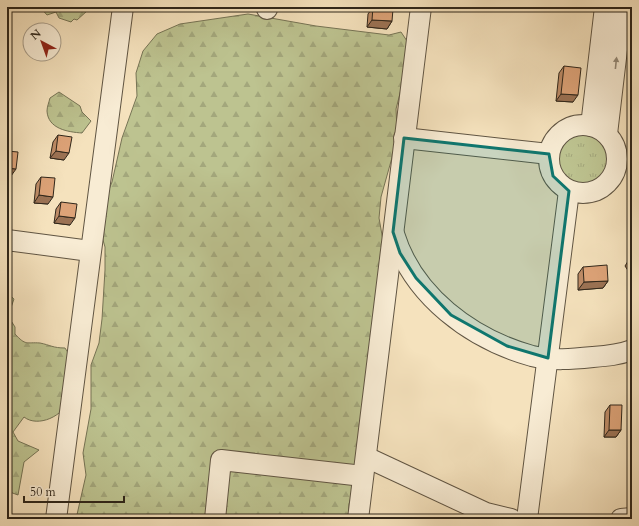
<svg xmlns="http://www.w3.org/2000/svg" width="639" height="526" font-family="Cardo,serif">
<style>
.grass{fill:url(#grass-tufts);stroke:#767455}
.forest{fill:url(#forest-firs);stroke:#767455}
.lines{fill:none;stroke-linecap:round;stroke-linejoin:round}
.minor-casing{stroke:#605543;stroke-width:22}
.minor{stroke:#f8ecd4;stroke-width:20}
.wall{fill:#be8c67;stroke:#2f261a}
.shaded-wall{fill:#9b7254;stroke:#2f261a}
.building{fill:#dda378;stroke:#2f261a}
.oneway{fill:#948977}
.marked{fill:#0f766e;fill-opacity:0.2;stroke:#0f766e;stroke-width:3;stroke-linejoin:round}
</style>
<defs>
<pattern id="grass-tufts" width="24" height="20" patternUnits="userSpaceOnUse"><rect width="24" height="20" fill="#bdc390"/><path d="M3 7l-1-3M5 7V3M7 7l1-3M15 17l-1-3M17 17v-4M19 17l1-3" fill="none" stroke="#a3a77c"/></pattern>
<pattern id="forest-firs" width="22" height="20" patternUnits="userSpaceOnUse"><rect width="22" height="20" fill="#bdc390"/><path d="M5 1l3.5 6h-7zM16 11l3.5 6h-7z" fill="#a3a77c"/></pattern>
</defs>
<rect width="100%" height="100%" fill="#f5e2bd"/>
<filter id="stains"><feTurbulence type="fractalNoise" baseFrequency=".005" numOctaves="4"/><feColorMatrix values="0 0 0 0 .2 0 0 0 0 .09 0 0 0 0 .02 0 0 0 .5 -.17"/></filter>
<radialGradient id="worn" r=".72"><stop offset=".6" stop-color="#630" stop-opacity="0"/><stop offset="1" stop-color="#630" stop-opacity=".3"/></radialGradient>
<!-- grass -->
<circle class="grass" cx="583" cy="160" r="25"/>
<!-- forest -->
<g class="forest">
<path d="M40 7H88L87 11 77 20 74 19 71 22 59 18 56 12 47 15Z"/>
<path d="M248 14 316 26 389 35 401 32 409 44 407 66 396 109 397 130 393 154 381 197 379 218 387 263 368 442 349 504 348 519H76L86 475 83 453 91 409V365L99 343 102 319 105 270V247L99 226 103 204 112 182 122 138 137 96 136 73 143 51 157 34 180 24Z"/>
<path d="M59 92 80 106 82 112 91 121 82 133C68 132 48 129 47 111 47 107 49 102 50 98Z"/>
<path d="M7 283 9 284 7 293 14 299 8 316 15 327V334C26 346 26 342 40 343 50 345 53 348 65 348 67 352 71 355 72 359 74 364 71 394 69 399 64 416 38 428 24 417L13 432 18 441 39 450 24 462 18 495 7 491Z"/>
</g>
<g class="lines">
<!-- minor casing -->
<g class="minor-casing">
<g id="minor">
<path d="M267 9V7"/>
<circle cx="583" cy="159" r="34"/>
<path d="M591 126 605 7"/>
<path d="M607 134 622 7"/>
<path d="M404 138 549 154"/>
<path d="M394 234C413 296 471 339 532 356 552 361 573 359 593 357 606 356 619 355 632 350"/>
<path d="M7 240 90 251"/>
<path d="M366 457 486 513 511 519"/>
<path d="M56 519 123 7"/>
<path d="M215 519 221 460 363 476"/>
<path d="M358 519 421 7"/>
<path d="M527 519 569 191"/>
<path d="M621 519 632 518"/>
</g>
</g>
<!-- minor -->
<use href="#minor" class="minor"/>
</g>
<!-- wall -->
<g class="wall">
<path d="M373 7 392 21 387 29 367 27 368 14Z"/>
<path d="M564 66 573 102 556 101 559 73Z"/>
<path d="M58 135 64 160 50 158 53 142Z"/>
<path d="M41 177 48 204 34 203 36 184Z"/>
<path d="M61 202 70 225 54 223 56 209Z"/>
<path d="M632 257V274L631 275 625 266 630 258Z"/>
<path d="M583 267 608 281 603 288 578 290V274Z"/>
<path d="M610 405 621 430 616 437H604L605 412Z"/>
</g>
<!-- shaded-wall -->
<g class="shaded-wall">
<path d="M372 20 392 21 387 29 367 27Z"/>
<path d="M561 94 578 95 573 102 556 101Z"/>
<path d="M56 151 69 153 64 160 50 158Z"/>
<path d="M7 168 16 169 11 176H7Z"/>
<path d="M39 195 53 197 48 204 34 203Z"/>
<path d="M59 216 75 218 70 225 54 223Z"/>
<path d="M608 281 603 288 578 290 584 282Z"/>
<path d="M609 430H621L616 437H604Z"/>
</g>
<!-- building -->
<g class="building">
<path d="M373 7 393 9 392 21 372 20Z"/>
<path d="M564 66 581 68 578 95 561 94Z"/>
<path d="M58 135 72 137 69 153 56 151Z"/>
<path d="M7 151 18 152 16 169 7 168Z"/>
<path d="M41 177 55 178 53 197 39 195Z"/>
<path d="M61 202 77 204 75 218 59 216Z"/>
<path d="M7 260 8 261 7 271Z"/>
<path d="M607 265 608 281 584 282 583 267Z"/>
<path d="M610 405H622L621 430H609Z"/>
</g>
<!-- one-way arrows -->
<defs><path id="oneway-solid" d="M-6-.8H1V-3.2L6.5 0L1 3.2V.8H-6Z"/></defs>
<use class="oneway" href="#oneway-solid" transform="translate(616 63) rotate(-84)"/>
<!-- marked area -->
<path class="marked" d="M404 138 549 154 553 176 569 191 548 358 507 346 451 315 416 278 400 253 393 232Z"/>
<!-- margin -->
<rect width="639" height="526" fill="none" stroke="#f5e2bd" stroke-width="24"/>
<rect x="8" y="8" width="623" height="510" fill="none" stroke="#2f261a" stroke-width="2"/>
<rect x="12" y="12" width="615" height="502" fill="none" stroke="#2f261a"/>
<!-- north arrow -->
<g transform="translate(42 42) rotate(319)"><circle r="19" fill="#f8ecd4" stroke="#a89d8a"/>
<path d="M0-3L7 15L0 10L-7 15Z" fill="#8f2418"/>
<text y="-6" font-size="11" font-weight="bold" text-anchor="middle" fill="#2f261a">N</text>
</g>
<!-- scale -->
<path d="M24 496v6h100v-6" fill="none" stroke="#2f261a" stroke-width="2"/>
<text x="30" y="496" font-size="12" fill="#2f261a" stroke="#f8ecd4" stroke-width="3" paint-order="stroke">50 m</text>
<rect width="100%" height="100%" filter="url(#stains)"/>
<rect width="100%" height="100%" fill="url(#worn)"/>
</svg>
